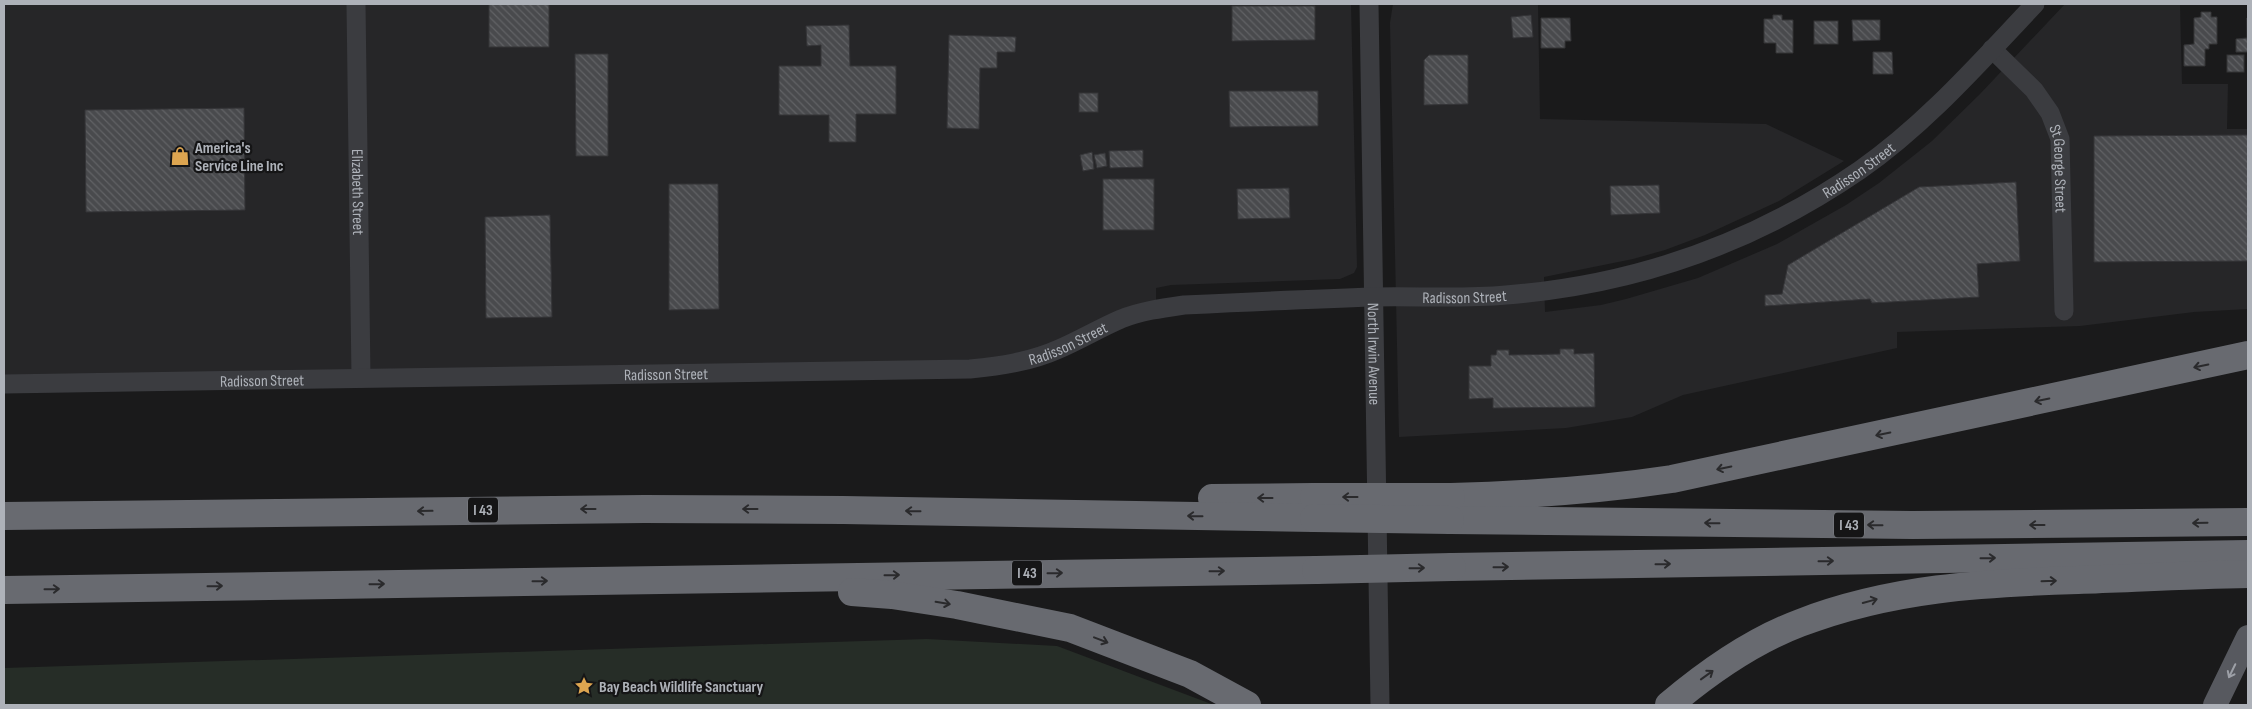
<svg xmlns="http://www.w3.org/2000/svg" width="2252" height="709" font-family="'Sofia Sans Condensed',sans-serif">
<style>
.built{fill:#262628}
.park{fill:#262d27}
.building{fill:url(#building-back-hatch);stroke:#343437}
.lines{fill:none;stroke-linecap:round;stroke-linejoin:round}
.minor{stroke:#3b3c40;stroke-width:19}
.major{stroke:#57595f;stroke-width:24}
.highway{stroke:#686a70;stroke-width:28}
.highway-bridge{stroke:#686a70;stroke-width:28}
.oneway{stroke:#2a2a2c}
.oneway2{stroke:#9da0a7}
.labels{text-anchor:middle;stroke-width:4.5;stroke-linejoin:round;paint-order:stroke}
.shield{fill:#151516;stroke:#808388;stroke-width:1}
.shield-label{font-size:15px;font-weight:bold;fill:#aeb2b9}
.poi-label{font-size:16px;font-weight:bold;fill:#aeb2b9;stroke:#151516;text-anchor:start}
.street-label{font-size:16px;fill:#aeb2b9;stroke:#151516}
</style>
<defs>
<pattern id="building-back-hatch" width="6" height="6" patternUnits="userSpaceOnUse" patternTransform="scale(1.25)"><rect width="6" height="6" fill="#494a4d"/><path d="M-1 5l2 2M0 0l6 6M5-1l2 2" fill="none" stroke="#616265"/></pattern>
</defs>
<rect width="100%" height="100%" fill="#1a1a1b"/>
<!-- built -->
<g class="built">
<path d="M4 4H1351L1357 267 1354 273 1340 279 1171 285 1156 288V309L1025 361 4 384Z"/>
<path d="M1393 4H1538L1540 119 1766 124 1844 161 1779 201 1705 235 1665 250 1633 259 1544 277 1545 312 1601 305 1626 299 1698 278 1777 244 1846 205 1879 183 1932 141 1980 94 2065 4H2180L2182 84H2228L2227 129H2248V309L2194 312 2080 326 1897 332V348L1683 395 1632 417 1566 428 1399 437 1390 23Z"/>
</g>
<!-- park -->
<path class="park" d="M927 639 1057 646 1214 705H4V668Z"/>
<!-- building -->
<g class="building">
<rect x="489" y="4" width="60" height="43"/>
<path d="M1232 6H1315V40L1232 41Z"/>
<path d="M2201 12H2211V17H2217V44H2209V49H2205V66H2184V45L2194 44V18L2201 17Z"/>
<path d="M1531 15 1533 37 1513 38 1511 17Z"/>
<path d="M1773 15H1782V20H1793V53H1776V43H1764V19H1773Z"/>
<path d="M1541 18H1570L1571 41H1565V48H1541Z"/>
<path d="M2247 18 2248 52H2236V39L2247 38Z"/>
<path d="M1852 20H1880V40L1853 41Z"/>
<rect x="1814" y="21" width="24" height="23"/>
<path d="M849 25 850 66H896V114H856V142H829V115H779V66H821V45L807 46 806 26Z"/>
<path d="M949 35 1016 37 1015 52H997V68H980L979 129 947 128Z"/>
<path d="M1873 52H1892L1893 74H1873Z"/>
<path d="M575 54H608V156H576Z"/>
<path d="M1429 55H1468V104L1424 105V60Z"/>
<rect x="2227" y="55" width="17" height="17"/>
<path d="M1229 91H1318V126L1230 127Z"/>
<rect x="1079" y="93" width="19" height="19"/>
<path d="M244 108 245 210 86 212 85 110Z"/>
<path d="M2248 135V261L2094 262V136Z"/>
<path d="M1143 150V167L1110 168 1109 151Z"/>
<path d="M1092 152 1094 169 1083 171 1080 155Z"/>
<path d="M1105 153 1107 166 1097 168 1094 155Z"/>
<rect x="1103" y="179" width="51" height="51"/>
<path d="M2016 182 2020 261 1977 264 1979 297 1872 303 1870 299 1765 306V295L1782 294 1788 265 1919 187Z"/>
<path d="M669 184H718L719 309 669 310Z"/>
<path d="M1659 185 1660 213 1611 215 1610 186Z"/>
<path d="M1289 188 1290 218 1238 219 1237 189Z"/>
<path d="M550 215 552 317 486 318 485 217Z"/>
<path d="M1560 349H1574V354L1594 353 1595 407 1493 408V398L1469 399V366H1491V355H1496L1497 350H1509V355L1560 354Z"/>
</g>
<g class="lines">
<!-- minor -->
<g class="minor">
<path id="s1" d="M356 4 361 378"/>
<path id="s2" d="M1369 4 1380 705"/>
<path id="s3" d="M1992 49 2034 90 2050 113 2060 139 2064 311"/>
<path id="s4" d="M4 384 970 369C1000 366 1030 362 1059 349 1080 340 1100 328 1121 319 1141 311 1163 308 1184 305 1247 302 1310 299 1374 297 1418 296 1463 299 1506 295 1634 285 1754 243 1860 170 1926 124 1980 62 2035 4"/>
</g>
<!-- major -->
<path class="major" d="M2215 705 2248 637"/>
<!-- highway -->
<g class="highway">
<path d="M1451 497C1525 495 1599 490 1672 479L2248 355"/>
<path d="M1212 498 1314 497"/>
<path d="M4 516 644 509 843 510 1314 518"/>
<path d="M1450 520 1913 525 2248 522"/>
<path d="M1452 567 2248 554"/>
<path d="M4 590 1316 570"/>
<path d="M852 592 892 595 957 605 1070 628 1190 674 1247 705"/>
<path d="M1669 705C1708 672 1752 641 1800 623 1891 588 1982 583 2078 580 2135 578 2192 575 2248 574"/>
</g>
<!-- highway-bridge -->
<g class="highway-bridge">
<path d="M1314 497H1451"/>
<path d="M1314 518 1450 520"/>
<path d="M1316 570 1452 567"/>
</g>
</g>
<!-- one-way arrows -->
<defs><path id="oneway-shaft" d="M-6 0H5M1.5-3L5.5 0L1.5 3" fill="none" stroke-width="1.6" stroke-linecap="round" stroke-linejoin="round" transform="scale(1.25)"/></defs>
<g class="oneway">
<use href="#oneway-shaft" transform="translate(2201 366) rotate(168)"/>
<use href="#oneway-shaft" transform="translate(2042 400) rotate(168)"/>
<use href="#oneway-shaft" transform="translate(1883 434) rotate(168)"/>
<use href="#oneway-shaft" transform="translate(1724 468) rotate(168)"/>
<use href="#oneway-shaft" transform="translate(1350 497) rotate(180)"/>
<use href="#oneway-shaft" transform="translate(1265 498) rotate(180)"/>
<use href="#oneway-shaft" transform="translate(588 509) rotate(180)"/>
<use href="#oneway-shaft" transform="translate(750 509) rotate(-180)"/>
<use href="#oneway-shaft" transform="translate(425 511) rotate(179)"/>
<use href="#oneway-shaft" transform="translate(913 511) rotate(-179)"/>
<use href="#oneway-shaft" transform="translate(1195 516) rotate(-179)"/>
<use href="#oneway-shaft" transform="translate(1712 523) rotate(-179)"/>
<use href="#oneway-shaft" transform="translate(2200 523) rotate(179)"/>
<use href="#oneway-shaft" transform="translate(1875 525) rotate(-179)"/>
<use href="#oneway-shaft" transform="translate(2037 525) rotate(180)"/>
<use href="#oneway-shaft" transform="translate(1988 558) rotate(-1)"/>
<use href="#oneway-shaft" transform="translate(1826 561) rotate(-1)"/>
<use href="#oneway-shaft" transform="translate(1663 564) rotate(-1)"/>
<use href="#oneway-shaft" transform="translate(1501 567) rotate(-1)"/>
<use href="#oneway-shaft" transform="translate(1417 568) rotate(-1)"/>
<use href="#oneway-shaft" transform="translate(1217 571) rotate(-1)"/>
<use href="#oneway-shaft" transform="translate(1055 573) rotate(-1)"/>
<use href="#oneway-shaft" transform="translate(892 575) rotate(-1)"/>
<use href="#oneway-shaft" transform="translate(540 581) rotate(-1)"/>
<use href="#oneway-shaft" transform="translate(2049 581) rotate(-2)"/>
<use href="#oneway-shaft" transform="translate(377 584) rotate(-1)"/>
<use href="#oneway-shaft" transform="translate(215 586) rotate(-1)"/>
<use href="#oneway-shaft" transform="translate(52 589) rotate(-1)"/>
<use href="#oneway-shaft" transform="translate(1870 601) rotate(-15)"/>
<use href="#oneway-shaft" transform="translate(943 603) rotate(9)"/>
<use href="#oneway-shaft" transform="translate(1101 640) rotate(21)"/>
<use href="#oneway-shaft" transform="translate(1707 675) rotate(-36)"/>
</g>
<use class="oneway2" href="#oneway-shaft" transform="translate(2232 671) rotate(116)"/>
<!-- icons -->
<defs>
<g id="shop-bare" transform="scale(1.5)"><path d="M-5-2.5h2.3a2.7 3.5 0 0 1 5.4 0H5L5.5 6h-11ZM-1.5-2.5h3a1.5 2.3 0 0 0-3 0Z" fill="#dda550" stroke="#151516" stroke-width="2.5" paint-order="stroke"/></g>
<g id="sight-bare" transform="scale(1.5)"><path d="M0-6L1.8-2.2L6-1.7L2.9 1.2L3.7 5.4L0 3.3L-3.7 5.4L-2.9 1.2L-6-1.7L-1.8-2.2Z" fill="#dda550" stroke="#151516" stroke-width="2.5" paint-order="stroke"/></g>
</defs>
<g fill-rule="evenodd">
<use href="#shop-bare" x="180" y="156"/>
<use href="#sight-bare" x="584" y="686"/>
</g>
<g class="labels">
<!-- shield labels -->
<g class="shield">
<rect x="468" y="497.5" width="30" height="25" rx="4"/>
<rect x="1834" y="512.5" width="30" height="25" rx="4"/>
<rect x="1012" y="560.5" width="30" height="25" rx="4"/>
</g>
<g class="shield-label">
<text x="483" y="515">I 43</text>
<text x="1849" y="530">I 43</text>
<text x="1027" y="578">I 43</text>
</g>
<!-- poi labels -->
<g class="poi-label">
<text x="195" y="153">America's<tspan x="195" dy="18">Service Line Inc</tspan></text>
<text x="599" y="692">Bay Beach Wildlife Sanctuary</text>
</g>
<!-- street labels -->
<g class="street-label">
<text dy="6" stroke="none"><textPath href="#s4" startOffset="1892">Radisson Street</textPath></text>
<text dy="6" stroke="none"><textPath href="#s3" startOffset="144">St George Street</textPath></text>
<text dy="6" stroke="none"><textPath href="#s1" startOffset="188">Elizabeth Street</textPath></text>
<text dy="6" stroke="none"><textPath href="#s4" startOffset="1472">Radisson Street</textPath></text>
<text dy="6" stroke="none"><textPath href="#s4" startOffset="1068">Radisson Street</textPath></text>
<text dy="6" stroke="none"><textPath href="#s2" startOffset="350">North Irwin Avenue</textPath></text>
<text dy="6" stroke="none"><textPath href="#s4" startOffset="662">Radisson Street</textPath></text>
<text dy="6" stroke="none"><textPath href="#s4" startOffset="258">Radisson Street</textPath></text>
</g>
</g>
<!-- border -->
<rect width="2252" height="709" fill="none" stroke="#aeb2b9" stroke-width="10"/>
</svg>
